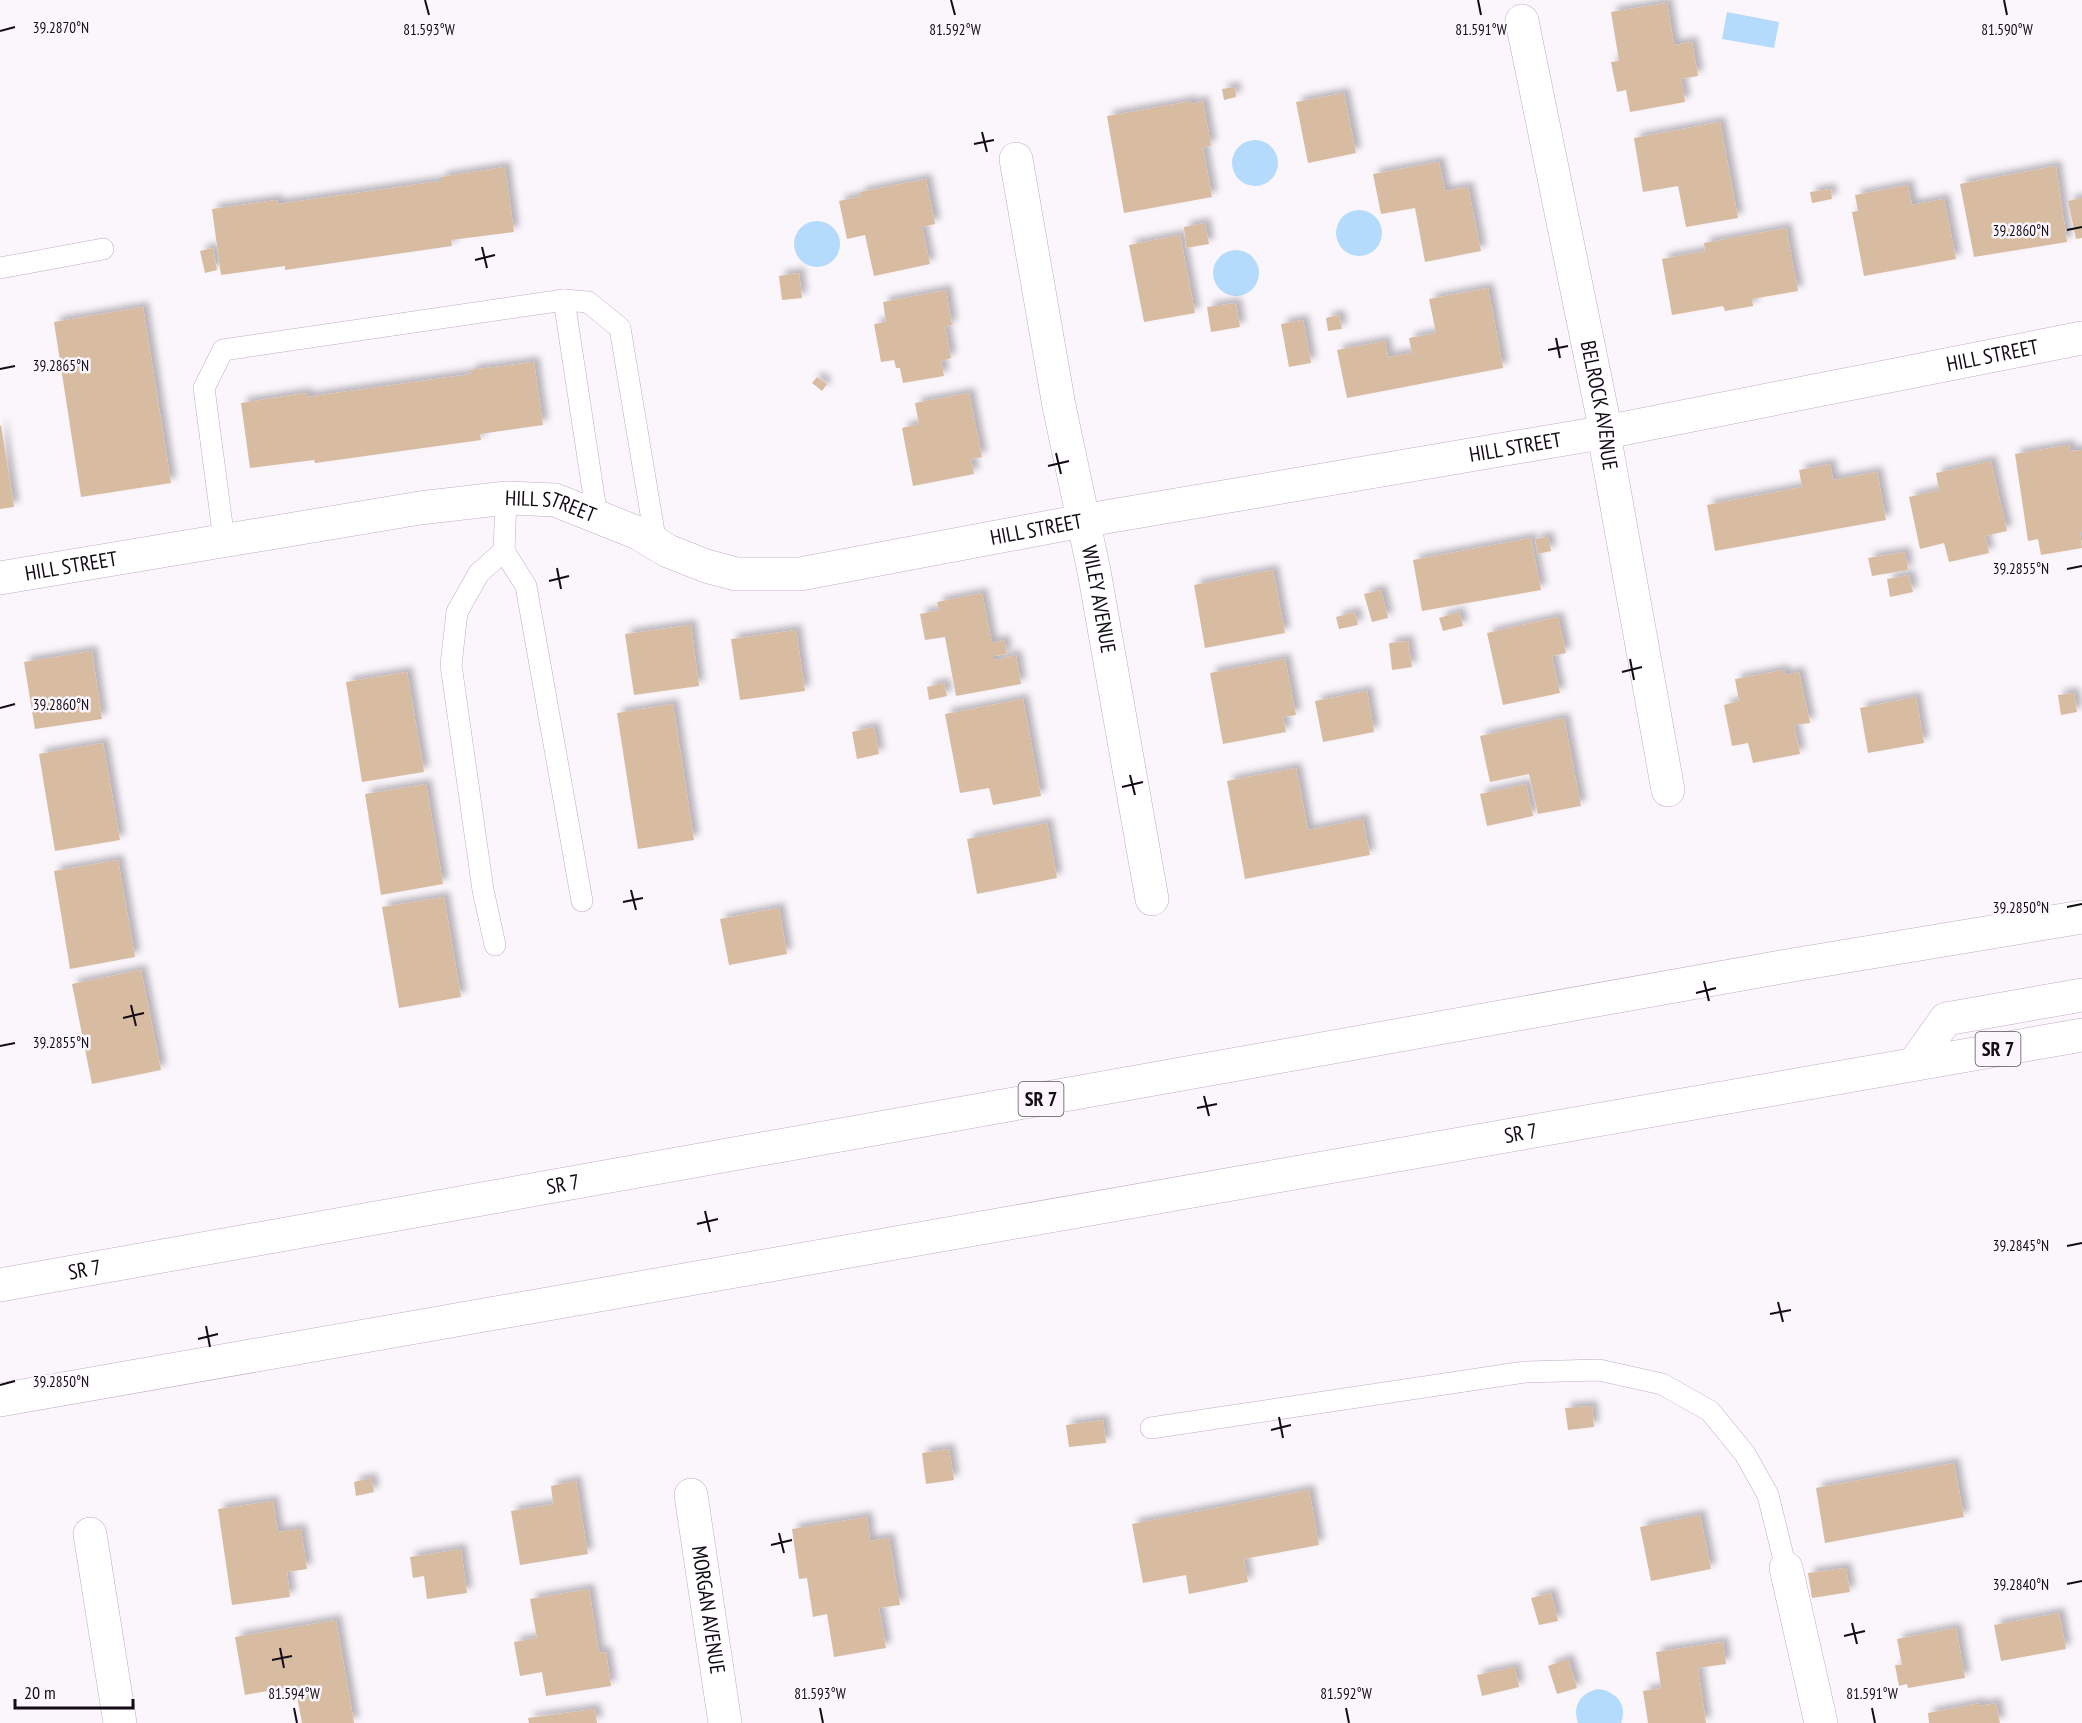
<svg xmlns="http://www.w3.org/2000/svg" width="2082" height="1723" font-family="'PT Sans Narrow',sans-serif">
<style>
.water{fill:#b5dbfc}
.building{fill:#d8bca2;filter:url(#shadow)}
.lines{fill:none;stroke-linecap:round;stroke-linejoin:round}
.service-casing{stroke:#c1abc8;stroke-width:22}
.minor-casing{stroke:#c1abc8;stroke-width:34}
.trunk-casing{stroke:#c1abc8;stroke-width:34}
.service{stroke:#fff;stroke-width:21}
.minor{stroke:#fff;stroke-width:33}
.trunk{stroke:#fff;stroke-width:33}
.ticks{fill:none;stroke:#130b15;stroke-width:2}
.labels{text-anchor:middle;stroke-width:5;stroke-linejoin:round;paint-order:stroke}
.shield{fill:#fbf6fc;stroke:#59525a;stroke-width:1.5}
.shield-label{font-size:20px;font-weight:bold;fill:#130b15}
.street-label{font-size:21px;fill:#130b15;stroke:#fbf6fc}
.ticks-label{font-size:15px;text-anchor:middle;fill:#130b15;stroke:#fbf6fc;stroke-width:5;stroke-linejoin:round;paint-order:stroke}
</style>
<defs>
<filter id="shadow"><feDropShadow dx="5.5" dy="-5.5" stdDeviation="3" flood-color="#0004"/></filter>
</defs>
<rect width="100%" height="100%" fill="#fbf6fc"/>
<!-- water -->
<g class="water">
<path d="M1727 12 1779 22 1774 48 1722 39Z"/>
<circle cx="1255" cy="163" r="23"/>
<circle cx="1359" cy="233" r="23"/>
<circle cx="817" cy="244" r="23"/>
<circle cx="1236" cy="273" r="23"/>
<path d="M1598 1689C1616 1691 1628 1705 1621 1723H1578C1572 1706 1580 1693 1598 1689Z"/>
</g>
<!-- building -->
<g class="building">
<path d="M1667 3 1674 45 1692 42 1698 76 1681 79 1685 102 1630 112 1626 90 1617 92 1611 62 1619 61 1611 12Z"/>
<path d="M1235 87 1236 97 1224 100 1222 89Z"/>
<path d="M1344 93 1356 153 1308 163 1296 102Z"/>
<path d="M1192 101V104L1203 101 1211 146 1203 147 1212 197 1124 213 1107 116Z"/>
<path d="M1720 122 1738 218 1686 227 1678 186 1643 192 1634 138Z"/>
<path d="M1439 162 1445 191 1468 187 1481 251 1425 262 1415 208 1381 214 1373 174Z"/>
<path d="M2056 166 2067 242 1974 257 1960 184Z"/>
<path d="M505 167 514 232 451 240 452 246 285 270V266L221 275 212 209 277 200 278 204 441 181V177Z"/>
<path d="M926 179 935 224 922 227 930 264 874 276 865 235 847 239 839 201 861 196 860 192Z"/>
<path d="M1908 185 1912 205 1944 199 1956 259 1864 276 1852 212 1858 211 1855 195Z"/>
<path d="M1831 189 1832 199 1812 203 1810 192Z"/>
<path d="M2082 198V238L2076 239 2068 201Z"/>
<path d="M1205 223 1209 244 1186 248 1184 227Z"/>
<path d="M1786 228 1798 291 1752 299 1753 306 1725 311 1723 306 1672 315 1662 259 1705 251 1704 243Z"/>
<path d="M1180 235 1195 313 1144 322 1129 245Z"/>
<path d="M213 248 217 270 205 273 200 251Z"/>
<path d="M799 273 802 298 782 300 779 276Z"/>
<path d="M1488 288 1503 368 1347 398 1337 350 1385 341 1388 357 1412 353 1409 338 1436 333 1429 299Z"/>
<path d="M946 290 952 325 945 327 951 358 941 361 944 376 903 383 900 368H896L894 360 881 362 874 324 886 322 883 302Z"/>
<path d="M1236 303 1240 327 1211 332 1207 307Z"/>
<path d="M143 307 171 483 81 497 54 322Z"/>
<path d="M1339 315 1342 329 1328 331 1326 318Z"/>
<path d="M1303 320 1311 363 1289 367 1281 324Z"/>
<path d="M534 362 543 425 480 434 481 440 315 463 314 460 250 468 241 403 306 393 307 397 471 374 470 370Z"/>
<path d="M817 377 827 384 822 391 812 383Z"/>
<path d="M969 393 982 457 971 459 974 474 913 486 902 428 919 424 915 403Z"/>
<path d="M1 425 14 507 0 509V426Z"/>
<path d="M2069 445 2070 451 2082 450V532H2080L2082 548 2041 555 2038 539 2028 541 2015 454Z"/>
<path d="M1991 461 2007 531 1985 536 1989 553 1949 562 1944 543 1920 549 1909 497 1939 490 1936 473Z"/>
<path d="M1830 464 1833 480 1877 472 1886 520 1715 551 1707 505 1802 487 1799 470Z"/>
<path d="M1548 537 1551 551 1538 554 1535 539Z"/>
<path d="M1531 538 1541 590 1422 611 1413 560Z"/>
<path d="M1905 552 1908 570 1872 576 1868 558Z"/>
<path d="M1273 570 1285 633 1205 648 1194 585Z"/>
<path d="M1909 575 1913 592 1890 597 1887 579Z"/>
<path d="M1381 590 1388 618 1372 622 1364 594Z"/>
<path d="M982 593 992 643 1004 640 1007 654 994 656V660L1016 655 1021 684 956 696 945 637 925 640 920 614 939 610 937 602Z"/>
<path d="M1355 612 1358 625 1339 629 1336 617Z"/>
<path d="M1459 612 1463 626 1443 631 1439 618Z"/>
<path d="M1558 617 1566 653 1552 656 1560 693 1503 705 1487 633Z"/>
<path d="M691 625 699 686 634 695 625 634Z"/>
<path d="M796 630 805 691 740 700 731 639Z"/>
<path d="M1408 641 1412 667 1392 670 1389 643Z"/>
<path d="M92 651 102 719 35 729 24 662Z"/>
<path d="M1285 659 1296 715 1283 717 1286 732 1223 744 1210 673Z"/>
<path d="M1784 670 1785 675 1799 672 1810 723 1794 725 1800 754 1753 763 1748 743 1732 746 1724 705 1739 701 1735 679Z"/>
<path d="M407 672 424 772 362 782 346 682Z"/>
<path d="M944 683 947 696 929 700 927 687Z"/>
<path d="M1367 691 1374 732 1323 742 1315 701Z"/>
<path d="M2074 693 2077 712 2061 715 2058 695Z"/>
<path d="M1916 697 1924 743 1868 753 1860 708Z"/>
<path d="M1023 699 1041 796 993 805 989 788 960 793 945 714Z"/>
<path d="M673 704 694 840 638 849 617 713Z"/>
<path d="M1564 718 1581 806 1538 814 1529 774 1490 782 1480 736Z"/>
<path d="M874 727 879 754 857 759 852 732Z"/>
<path d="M103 743 120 840 55 851 39 754Z"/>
<path d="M1296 768 1308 830 1363 819 1370 855 1245 879 1227 781Z"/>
<path d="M426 784 443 884 381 895 365 794Z"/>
<path d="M1526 784 1533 816 1487 826 1480 794Z"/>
<path d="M1047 823 1057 878 977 894 967 839Z"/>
<path d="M118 860 135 957 70 969 54 871Z"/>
<path d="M444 897 461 997 399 1008 382 907Z"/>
<path d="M779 908 787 954 729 965 720 919Z"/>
<path d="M141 970 161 1070 92 1084 72 984Z"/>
<path d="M1592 1406 1594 1427 1568 1430 1565 1408Z"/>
<path d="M1103 1420 1106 1443 1069 1447 1066 1425Z"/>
<path d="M949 1449 954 1480 926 1484 922 1453Z"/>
<path d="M1954 1463 1964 1517 1825 1543 1816 1488Z"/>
<path d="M371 1478 374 1492 356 1496 354 1482Z"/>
<path d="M576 1481 588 1554 520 1565 511 1511 553 1504 551 1486Z"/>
<path d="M1309 1490 1319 1545 1244 1559 1248 1582 1189 1594 1186 1575 1143 1583 1132 1524Z"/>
<path d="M273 1501 278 1532 301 1529 307 1569 287 1572 290 1597 232 1605 218 1509Z"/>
<path d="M1700 1515 1711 1569 1651 1581 1640 1527Z"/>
<path d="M867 1517 870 1541 889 1538 900 1605 879 1608 886 1648 834 1657 827 1614 813 1617 807 1578 799 1579 792 1529Z"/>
<path d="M461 1549 467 1593 427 1599 424 1576 413 1578 410 1557Z"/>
<path d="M1846 1568 1850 1592 1812 1598 1808 1573Z"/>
<path d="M589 1589 599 1653 606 1652 611 1686 546 1696 542 1672 520 1676 514 1642 537 1638 530 1599Z"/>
<path d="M1551 1593 1558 1621 1539 1625 1531 1598Z"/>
<path d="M2059 1613 2066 1649 2001 1661 1994 1625Z"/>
<path d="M336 1620 354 1723H302L295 1686 245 1695 235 1637Z"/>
<path d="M1956 1628 1965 1678 1908 1688 1907 1684 1899 1686 1895 1665H1902L1897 1639Z"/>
<path d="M1723 1642 1726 1664 1698 1668 1706 1723H1648L1643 1691 1661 1688 1656 1652Z"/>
<path d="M1568 1659 1577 1688 1557 1694 1548 1666Z"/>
<path d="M1515 1667 1519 1687 1482 1696 1477 1675Z"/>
<path d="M1980 1703V1706L1996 1703 2000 1723H1929L1928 1713Z"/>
<path d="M595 1709 597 1723H529L528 1718Z"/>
</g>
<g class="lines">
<!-- service casing -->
<g class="service-casing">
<g id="service">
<path d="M0 268 103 249"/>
<path d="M564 300 597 517"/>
<path d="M506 498 504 551 526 586 582 901"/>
<path d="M224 540 204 388 223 350 564 300 588 302 620 328 656 544"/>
<path d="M495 945 483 890 451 665 457 612 479 573 504 551"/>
<path d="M1151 1428 1525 1372 1599 1370 1662 1384 1710 1411 1745 1454 1768 1495 1786 1568"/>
</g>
</g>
<!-- minor casing -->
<g class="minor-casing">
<g id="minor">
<path id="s1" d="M1522 21 1606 432 1607 451 1668 790"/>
<path id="s2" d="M1016 159 1059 406 1094 571 1152 899"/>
<path id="s3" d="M0 578 420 508 506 498 555 500 638 533 668 551 706 566 736 574H800L1082 521 1606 432 2082 338"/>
<path id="s4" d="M691 1495 725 1723"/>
<path d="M90 1534 120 1723"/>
<path d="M1786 1568 1821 1723"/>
</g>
</g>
<!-- trunk casing -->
<g class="trunk-casing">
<g id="trunk">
<path d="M1914 1064 1946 1019 2082 995"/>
<path id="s5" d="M0 1285 1781 967 2082 917"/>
<path id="s6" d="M0 1400 2082 1035"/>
</g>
</g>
<!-- service -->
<use href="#service" class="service"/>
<!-- minor -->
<use href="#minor" class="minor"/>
<!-- trunk -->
<use href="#trunk" class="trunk"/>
</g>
<!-- ticks -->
<path class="ticks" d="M425 0 429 15M951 0 955 15M1478 0 1481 15M2004 0 2007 15M0 31 15 27M982 132 987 152M974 144 994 140M2067 230 2082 227M482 247 487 268M475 260 495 255M1556 338 1560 358M1548 350 1568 346M0 369 15 366M1056 453 1061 474M1048 466 1069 461M557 568 561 589M2067 569 2082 566M549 581 569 576M1630 659 1634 680M1622 672 1642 667M0 708 15 704M1130 775 1135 795M1122 787 1143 782M631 890 636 910M623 902 643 898M2067 907 2082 904M1704 981 1709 1001M1696 993 1716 988M131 1005 136 1026M123 1018 144 1013M0 1046 15 1043M1204 1096 1209 1116M1197 1108 1217 1104M705 1211 710 1232M697 1224 718 1219M2067 1246 2082 1243M1778 1302 1783 1322M1770 1314 1791 1310M206 1326 210 1347M198 1339 218 1334M0 1385 15 1381M1279 1417 1283 1438M1271 1430 1291 1425M779 1533 784 1553M771 1545 792 1540M2067 1584 2082 1581M1852 1623 1857 1644M1844 1636 1865 1631M280 1648 284 1668M272 1660 292 1656M294 1708 297 1723M820 1708 823 1723M1346 1708 1349 1723M1872 1708 1875 1723"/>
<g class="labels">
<!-- shield labels -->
<g class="shield">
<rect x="1975.5" y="1032" width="45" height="34" rx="4.5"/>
<rect x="1018.5" y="1082" width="45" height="34" rx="4.5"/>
</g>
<g class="shield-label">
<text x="1998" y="1056">SR 7</text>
<text x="1041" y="1106">SR 7</text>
</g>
<!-- street labels -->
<g class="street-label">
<text dy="7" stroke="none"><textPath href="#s3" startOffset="2034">HILL STREET</textPath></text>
<text dy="7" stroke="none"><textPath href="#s1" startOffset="392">BELROCK AVENUE</textPath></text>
<text dy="7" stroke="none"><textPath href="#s3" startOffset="1548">HILL STREET</textPath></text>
<text dy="7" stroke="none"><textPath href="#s3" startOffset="558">HILL STREET</textPath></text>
<text dy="7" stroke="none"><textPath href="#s3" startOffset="1062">HILL STREET</textPath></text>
<text dy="7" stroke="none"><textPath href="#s3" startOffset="72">HILL STREET</textPath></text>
<text dy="7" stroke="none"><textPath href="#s2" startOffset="448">WILEY AVENUE</textPath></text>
<text dy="7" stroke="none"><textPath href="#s6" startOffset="1544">SR 7</textPath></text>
<text dy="7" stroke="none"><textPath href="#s5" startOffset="572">SR 7</textPath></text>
<text dy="7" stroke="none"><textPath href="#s5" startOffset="86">SR 7</textPath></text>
<text dy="7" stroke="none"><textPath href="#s4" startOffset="116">MORGAN AVENUE</textPath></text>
</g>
</g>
<g class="ticks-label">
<text x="61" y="33">39.2870°N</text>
<text x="429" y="35">81.593°W</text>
<text x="955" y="35">81.592°W</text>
<text x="1481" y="35">81.591°W</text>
<text x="2007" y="35">81.590°W</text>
<text x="2021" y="236">39.2860°N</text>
<text x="61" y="371">39.2865°N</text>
<text x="2021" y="574">39.2855°N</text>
<text x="61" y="710">39.2860°N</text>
<text x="2021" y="913">39.2850°N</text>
<text x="61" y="1048">39.2855°N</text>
<text x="2021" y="1251">39.2845°N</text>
<text x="61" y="1387">39.2850°N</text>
<text x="2021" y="1590">39.2840°N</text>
<text x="294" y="1699">81.594°W</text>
<text x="820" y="1699">81.593°W</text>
<text x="1346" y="1699">81.592°W</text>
<text x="1872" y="1699">81.591°W</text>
</g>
<!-- scale -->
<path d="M15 1699v9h118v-9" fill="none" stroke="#130b15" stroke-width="3"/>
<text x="24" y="1699" font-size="18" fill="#130b15" stroke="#fbf6fc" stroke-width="4.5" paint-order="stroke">20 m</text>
</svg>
